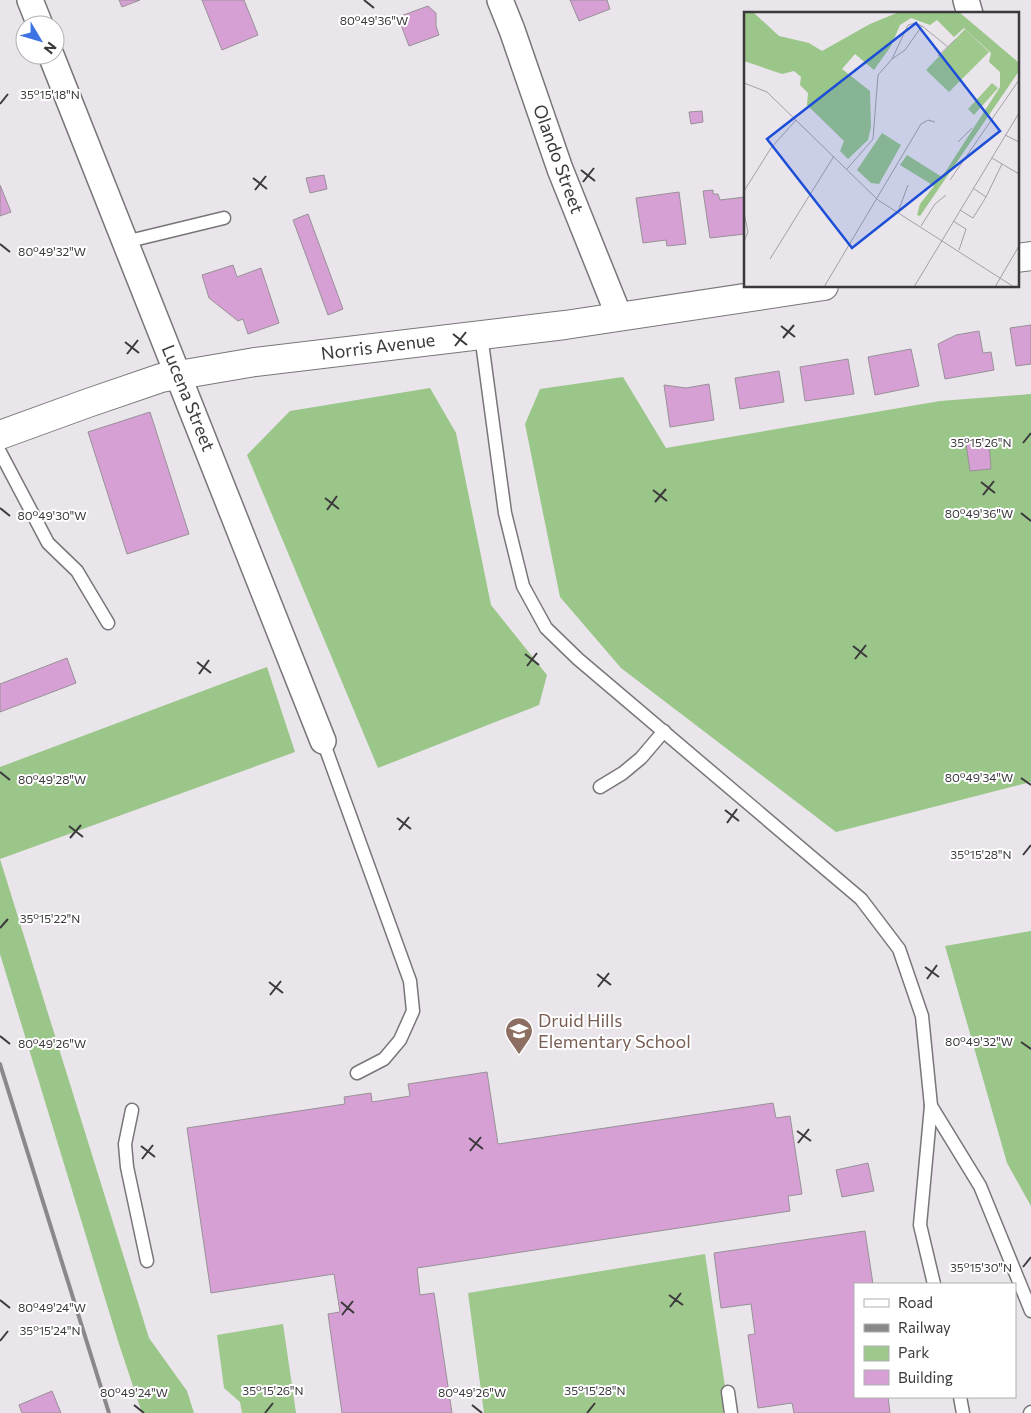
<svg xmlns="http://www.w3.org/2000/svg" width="1031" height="1413" font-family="Commissioner,sans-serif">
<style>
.green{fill:#9ec88c}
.forest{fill:#9bc689}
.building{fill:#d6a0d5;stroke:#979296}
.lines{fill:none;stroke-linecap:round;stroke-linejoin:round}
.lane-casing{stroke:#79767a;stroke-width:15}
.street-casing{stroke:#79767a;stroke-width:28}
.secondary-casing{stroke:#79767a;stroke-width:30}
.lane{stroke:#fff;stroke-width:12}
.street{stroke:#fff;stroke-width:25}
.secondary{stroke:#fff;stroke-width:28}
.rail{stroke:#8b888b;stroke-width:4}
.ticks{fill:none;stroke:#3b393b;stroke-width:2}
.labels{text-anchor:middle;stroke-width:4;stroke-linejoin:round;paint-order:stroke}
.street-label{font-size:18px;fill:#3b393b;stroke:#fff}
.education-label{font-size:18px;fill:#785e54;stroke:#fff;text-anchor:start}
.inset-road{fill:none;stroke:#a3a0a4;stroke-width:1}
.view{fill:#1d4ed8;fill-opacity:0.15;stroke:#1d4ed8;stroke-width:2.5}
.inset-edge{fill:none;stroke:#3b393b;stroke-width:2.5}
.ticks-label{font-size:12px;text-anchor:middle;fill:#3b393b;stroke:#fff;stroke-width:4;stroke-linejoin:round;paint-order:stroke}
</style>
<rect width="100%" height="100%" fill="#e9e5ea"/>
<!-- green -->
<g class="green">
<path d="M705 1254 729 1413H484L468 1293Z"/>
<path d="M283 1324 296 1413H242L240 1402 224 1388 217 1335Z"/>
</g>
<!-- forest -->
<g class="forest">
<path d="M623 377 666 448 940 401 1031 394V782L836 832 621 668 560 597 525 424 540 389Z"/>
<path d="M430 388 456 433 491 605 547 675 539 705 378 768 247 455 290 411Z"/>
<path d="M267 667 295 752 0 859V767Z"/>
<path d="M0 859 149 1338 187 1391 194 1413H142L118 1341 0 954Z"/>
<path d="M1031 931V1206L1007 1163 945 946Z"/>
</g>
<!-- building -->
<g class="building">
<path d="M119 0H140L122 7Z"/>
<path d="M202 0H244L258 35 222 50Z"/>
<path d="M570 0H607L610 9 579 21Z"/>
<path d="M428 6 436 13V26L439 35 409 46 398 17Z"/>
<path d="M702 111 703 122 691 124 689 112Z"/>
<path d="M324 175 327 189 310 193 306 178Z"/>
<path d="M0 185 11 212 0 216Z"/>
<path d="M713 190V194H718L720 200 745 197V234L710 238 703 191Z"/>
<path d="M679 192 686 244 667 246 666 240 643 243 636 198Z"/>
<path d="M308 214 343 309 328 315 293 220Z"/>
<path d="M233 265 237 277 261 268 279 323 248 334 243 319 238 321 209 298 202 275Z"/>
<path d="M1031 325V364L1016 366 1010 328Z"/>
<path d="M979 331 983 353 991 352 994 370 945 379 938 344 956 335Z"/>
<path d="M911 349 919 386 875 395 868 357Z"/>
<path d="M848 359 854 394 805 401 800 367Z"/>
<path d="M779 371 784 402 740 409 735 378Z"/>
<path d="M709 384 714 420 670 427 664 385 686 388Z"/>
<path d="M150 412 189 534 127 554 88 432Z"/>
<path d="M989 441 991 469 970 471 966 444Z"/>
<path d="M67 658 76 683 0 712V684Z"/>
<path d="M487 1072 498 1144 773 1103 776 1118 790 1116 802 1194 788 1196 790 1211 417 1268 420 1295 434 1293 452 1413H342L328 1314 340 1312 334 1274 211 1293 187 1128 345 1104 344 1097 371 1093 372 1102 410 1096 408 1084Z"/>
<path d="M868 1163 874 1191 842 1197 836 1170Z"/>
<path d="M865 1231 873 1284H855V1397H888L890 1413H794L792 1403 758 1408 748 1335 755 1334 751 1304 721 1308 714 1253Z"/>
<path d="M52 1391 61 1413H22L19 1405Z"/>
</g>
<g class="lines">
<!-- lane casing -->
<g class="lane-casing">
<g id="lane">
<path d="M125 242 224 218"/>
<path d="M481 335 505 513 523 586 546 628 578 659 861 899 899 949 922 1016 931 1106 920 1225 934 1284"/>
<path d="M0 452 48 543 77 571 108 623"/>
<path d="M323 741 410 981 413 1011 400 1040 384 1059 357 1073"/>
<path d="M600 787 623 773 641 758 664 731"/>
<path d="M931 1106 980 1186 1031 1311"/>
<path d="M132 1110 125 1144 127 1167 147 1261"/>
<path d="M728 1392 731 1413"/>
<path d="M960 1397 963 1413"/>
<path d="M1030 1413 1031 1412"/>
</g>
</g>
<!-- street casing -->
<g class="street-casing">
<g id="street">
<path d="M30 0 40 25"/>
<path d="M500 0 512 30 560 169 619 316"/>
<path d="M966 0 970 14"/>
<path d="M51 55 323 741"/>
</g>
</g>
<!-- secondary casing -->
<g class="secondary-casing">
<g id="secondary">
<path d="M1017 258 1031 256"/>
<path d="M0 435 88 403 161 378 255 362 565 325 824 286"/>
</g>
</g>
<!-- lane -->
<use href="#lane" class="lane"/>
<!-- street -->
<use href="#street" class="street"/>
<!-- secondary -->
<use href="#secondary" class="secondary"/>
<!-- rail -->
<path class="rail" d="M0 1064 109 1413"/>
</g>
<!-- ticks -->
<path class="ticks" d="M364 0 374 8M0 104 8 94M581 170 595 181M253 178 267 189M583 182 594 168M255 190 266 176M0 244 10 252M781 326 795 337M453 334 467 345M783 338 794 325M125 342 139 353M455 346 466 332M127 354 138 340M1023 443 1031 433M981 482 995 493M653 490 667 501M983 495 994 481M325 498 339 509M655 502 666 489M0 508 10 516M327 510 337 496M1021 513 1031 521M853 646 867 657M525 654 539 665M855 659 866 645M197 662 211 673M527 666 537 653M199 674 209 660M0 772 10 780M1021 778 1031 785M725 810 739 821M397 818 411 829M727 823 737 809M69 826 83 837M399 830 409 817M70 838 81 825M1023 855 1031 845M0 928 8 919M925 967 939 977M597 974 611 985M927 979 937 965M269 982 283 993M598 987 609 973M270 995 281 981M0 1036 10 1044M1021 1042 1031 1049M797 1131 811 1141M469 1138 483 1149M798 1143 809 1129M141 1146 155 1157M470 1151 481 1137M142 1159 153 1145M1023 1267 1031 1257M669 1295 683 1305M0 1300 10 1308M341 1302 354 1313M670 1307 681 1293M342 1315 353 1301M0 1341 8 1331M134 1405 144 1413M472 1405 482 1413M265 1413 273 1403M587 1413 595 1403"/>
<!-- icons -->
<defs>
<g id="school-pin" transform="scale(1.4375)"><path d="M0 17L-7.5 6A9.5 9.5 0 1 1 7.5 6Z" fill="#8d6e63" stroke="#fff"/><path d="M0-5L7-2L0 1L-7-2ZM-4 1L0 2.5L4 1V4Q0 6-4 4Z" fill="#fff"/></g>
</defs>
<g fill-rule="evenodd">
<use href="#school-pin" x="519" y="1031"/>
</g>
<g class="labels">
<!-- street labels -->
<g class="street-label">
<text transform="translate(558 159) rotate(70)" y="6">Olando Street</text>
<text transform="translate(378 347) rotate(-7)" y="6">Norris Avenue</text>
<text transform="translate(188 398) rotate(68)" y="6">Lucena Street</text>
</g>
<!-- education labels -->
<g class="education-label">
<text x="538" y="1027">Druid Hills<tspan x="538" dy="21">Elementary School</tspan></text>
</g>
</g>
<!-- overview -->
<g transform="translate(744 12)">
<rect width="275" height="275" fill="#e9e5ea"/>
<path d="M221 17 245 40 205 80 182 58ZM248 71 254 76 230 103 224 97Z" fill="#9ec88c"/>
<path d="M0 0H9L35 24 65 31 78 39 126 12 155 0H215L274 50 275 59 176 204 173 203 176 192 190 174 156 153 163 143 198 165 256 75V60L245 50 247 41 220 16 210 25 193 8 186 13 167 6 156 13 147 34 130 58 111 42 98 57 126 79 127 115 124 128 104 147 96 139 100 129 63 93 64 81 56 73 57 65 50 59 38 62 0 49ZM138 121 157 133 135 172 127 171 113 158Z" fill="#9bc689"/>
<path class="inset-road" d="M178 14 204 35M194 44 212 27M0 71 23 80 134 188 270 275M261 123 275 130M214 130 228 116M248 146 275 162M103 157 129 127 134 63 148 47 161 38 178 14 171 11 164 13 148 47M206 168 275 68M0 179 27 136 52 108M242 185 258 152M216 198 229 206 242 185 229 176M154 200 164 173M0 201 4 220 0 229M209 209 222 217 215 238M177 214 191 192 202 183M26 247 90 144M80 275 177 112 184 108 191 110M170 275 275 101M251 275 275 234"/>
<path class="view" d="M172 11 256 119 108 236 23 127Z"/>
<rect width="275" height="275" class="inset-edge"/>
</g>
<g class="ticks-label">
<text x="374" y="25">80°49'36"W</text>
<text x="50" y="99">35°15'18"N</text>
<text x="52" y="256">80°49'32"W</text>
<text x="981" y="447">35°15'26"N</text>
<text x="979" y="518">80°49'36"W</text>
<text x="52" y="520">80°49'30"W</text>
<text x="979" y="782">80°49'34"W</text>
<text x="52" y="784">80°49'28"W</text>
<text x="981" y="859">35°15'28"N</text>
<text x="50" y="923">35°15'22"N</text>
<text x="979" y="1046">80°49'32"W</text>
<text x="52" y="1048">80°49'26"W</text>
<text x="981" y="1272">35°15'30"N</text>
<text x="52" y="1312">80°49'24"W</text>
<text x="50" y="1335">35°15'24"N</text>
<text x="273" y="1395">35°15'26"N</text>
<text x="595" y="1395">35°15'28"N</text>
<text x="134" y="1397">80°49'24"W</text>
<text x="472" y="1397">80°49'26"W</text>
</g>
<!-- legend -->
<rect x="854" y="1283" width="162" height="115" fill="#ffffff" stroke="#b1b0b1"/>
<rect x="864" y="1299" width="25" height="8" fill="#ffffff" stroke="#b1b0b1"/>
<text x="898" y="1308" font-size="15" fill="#3b393b">Road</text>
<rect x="864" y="1324" width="25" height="8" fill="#8b888b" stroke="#b1b0b1"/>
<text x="898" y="1333" font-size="15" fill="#3b393b">Railway</text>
<rect x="864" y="1346" width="25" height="15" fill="#9ec88c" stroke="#b1b0b1"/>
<text x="898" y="1358" font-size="15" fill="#3b393b">Park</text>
<rect x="864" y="1370" width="25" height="15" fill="#d6a0d5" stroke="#b1b0b1"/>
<text x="898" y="1383" font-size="15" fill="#3b393b">Building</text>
<!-- north arrow -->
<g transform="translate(40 40) rotate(128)"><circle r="24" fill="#ffffff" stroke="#b1b0b1"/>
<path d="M0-4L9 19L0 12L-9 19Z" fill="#3d73e3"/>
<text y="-8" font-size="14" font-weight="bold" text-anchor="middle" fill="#3b393b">N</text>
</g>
</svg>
